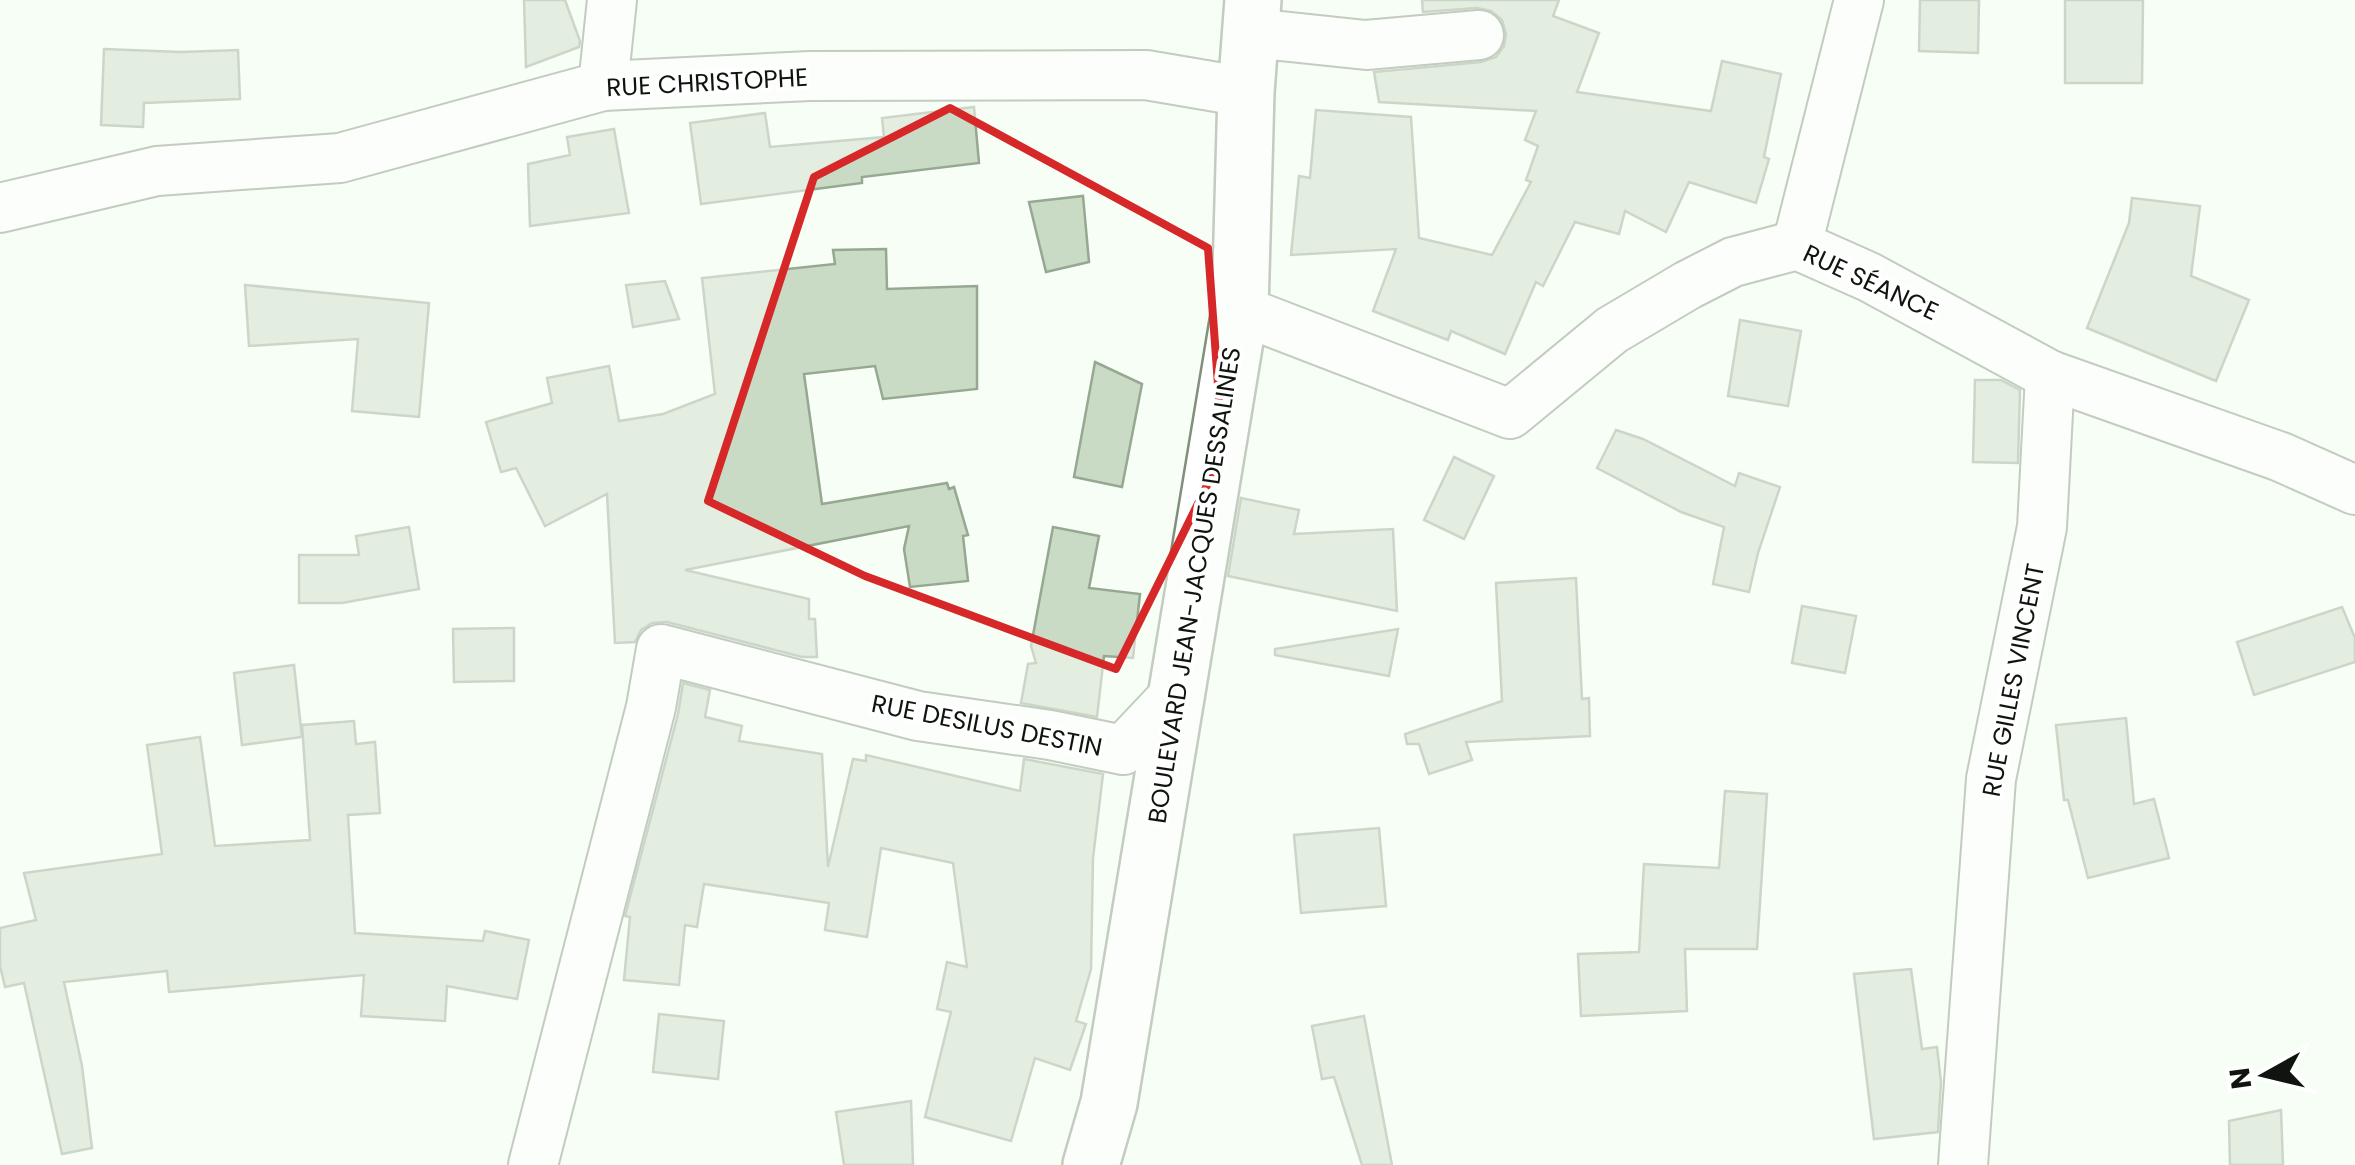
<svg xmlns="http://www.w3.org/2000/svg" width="2355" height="1165" font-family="Poppins,sans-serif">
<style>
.building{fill:#c9dbc5;stroke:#96a792;stroke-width:2.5}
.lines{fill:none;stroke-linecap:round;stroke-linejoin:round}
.minor-casing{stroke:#80907c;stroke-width:52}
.tertiary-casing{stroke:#80907c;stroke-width:60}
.minor{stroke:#fff;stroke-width:48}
.tertiary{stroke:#fff;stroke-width:55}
.marked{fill:none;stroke:#d62828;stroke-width:8;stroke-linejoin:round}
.labels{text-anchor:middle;stroke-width:8;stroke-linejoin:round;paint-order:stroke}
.street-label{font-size:25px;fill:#0f150e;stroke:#fff}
</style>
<rect width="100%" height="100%" fill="#f7fef5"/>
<!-- building -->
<g class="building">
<path d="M524 0H565L580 41 579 47 526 67Z"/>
<path d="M1422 0H1559L1553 16 1599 33 1577 92 1711 111 1722 61 1781 74 1764 157 1769 159 1756 203 1689 182 1666 232 1625 211 1619 234 1575 222 1543 286 1536 282 1505 354 1451 331 1448 340 1373 311 1396 249 1291 255 1299 176 1310 178 1316 110 1411 117 1419 238 1492 255 1531 182 1526 180 1538 146 1525 140 1536 111 1379 102 1374 72 1481 62 1496 57 1504 46 1506 34 1502 20 1491 11 1477 8 1423 12Z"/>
<path d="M1920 0H1979L1978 53 1919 51Z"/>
<path d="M2065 0H2143L2142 83H2065Z"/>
<path d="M104 49 181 52 238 50 240 99 144 103 143 127 101 125Z"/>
<path d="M974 107 979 163 862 177V183L701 204 690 123 765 113 770 147 884 137 882 118Z"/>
<path d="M614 129 629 213 530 226 528 164 570 155 567 137Z"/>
<path d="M1083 196 1089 262 1046 272 1029 202Z"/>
<path d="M2132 198 2200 206 2191 276 2249 300 2216 381 2087 328 2129 223Z"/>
<path d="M886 249 887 289 977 286V389L883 399 875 366 804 374 822 504 947 483 949 489 954 487 968 535 963 536 968 581 910 587 904 549 909 526 685 570 809 599V619H815L817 657H802L667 622 652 623 641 630 635 642 615 643 607 494 545 526 516 468 501 472 486 422 552 403 547 378 609 366 619 421 663 414 715 394 702 278 835 264 833 250Z"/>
<path d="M665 281 679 319 633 327 626 285Z"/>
<path d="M245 285 429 303 419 417 352 411 358 339 249 346Z"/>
<path d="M1740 320 1801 331 1788 406 1728 396Z"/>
<path d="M1095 362 1142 384 1122 487 1074 477Z"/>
<path d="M1975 380H2001L2020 390 2018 463 1973 462Z"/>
<path d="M1616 430 1643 439 1735 486 1739 473 1780 487 1758 553 1749 592 1713 584 1724 527 1681 512 1597 468Z"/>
<path d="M1454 457 1494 476 1464 539 1424 520Z"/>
<path d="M1241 498 1299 510 1294 534 1393 529 1397 611 1228 576Z"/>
<path d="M409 527 419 589 342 603H299V555H359L356 536Z"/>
<path d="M1053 527 1099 536 1089 588 1140 594 1133 658 1104 656 1097 717 1021 703 1028 664 1036 663 1031 646Z"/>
<path d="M1576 578 1582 699 1589 698 1590 736 1466 742 1472 760 1429 774 1419 744H1407L1405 734 1502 701 1496 583Z"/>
<path d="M1802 606 1856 616 1845 673 1792 663Z"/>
<path d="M2342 607 2355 638V662L2254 695 2237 642Z"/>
<path d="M514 628V681L454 682 453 629Z"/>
<path d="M1398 629 1389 676 1275 655V649Z"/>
<path d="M294 665 302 737 242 745 234 673Z"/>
<path d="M683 683 710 690 705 717 742 726 739 741 822 754 828 867 853 759 866 761V755L1020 791 1024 759 1103 774 1093 858 1091 969 1076 1021 1086 1024 1070 1070 1035 1058 1011 1141 925 1117 951 1012 937 1009 947 962 967 967 953 863 881 848 867 937 825 930 829 903 704 884 697 927 685 925 679 985 624 980 630 917 625 916 678 714Z"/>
<path d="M2126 718 2134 804 2154 799 2169 858 2088 878 2068 800H2064L2056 725Z"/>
<path d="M354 721 356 744 375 742 380 813 348 815 355 933 483 941 485 931 529 940 517 999 447 986 445 1021 361 1016 364 975 169 992 167 971 64 982 82 1066 92 1148 62 1154 24 983 5 987 0 966V928L36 920 24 873 162 854 147 745 200 737 215 846 310 840 302 725Z"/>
<path d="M1725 791 1767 794 1757 949H1685L1687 1011 1581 1016 1578 954 1639 952 1644 864 1719 868Z"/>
<path d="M1379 828 1386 906 1301 913 1294 835Z"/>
<path d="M1911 969 1922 1049 1937 1047 1941 1082 1938 1132 1874 1139 1854 974Z"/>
<path d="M659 1014 724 1021 718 1079 653 1072Z"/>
<path d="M1364 1016 1392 1165H1362L1334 1077 1322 1079 1312 1026Z"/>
<path d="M911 1101 913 1165H844L836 1112Z"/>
<path d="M2281 1110 2283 1165H2230L2229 1121Z"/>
</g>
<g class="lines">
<!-- minor casing -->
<g class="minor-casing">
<g id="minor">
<path d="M1251 33 1366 45 1479 35"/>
<path d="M603 86 612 0"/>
<path d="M0 208 157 171 340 158 603 86 810 76 1146 75 1246 92"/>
<path d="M1797 245 1859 0"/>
<path d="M1240 310 1510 414 1612 330 1688 285 1733 262 1797 245 1869 277 2050 375 2281 457 2355 490"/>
<path d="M533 1165 651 707 661 649 918 716 1050 735 1123 750 1175 695"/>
<path d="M1963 1165 1991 779 2042 527 2050 375"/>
</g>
</g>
<!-- tertiary casing -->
<g class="tertiary-casing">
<path id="tertiary" d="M1091 1165 1109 1103 1240 310 1246 92 1253 0"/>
</g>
<!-- minor -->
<use href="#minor" class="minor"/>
<!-- tertiary -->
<use href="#tertiary" class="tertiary"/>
</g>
<!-- marked area -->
<path d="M0 0H2355V1165H0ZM950 108 1208 248 1223 453 1116 669 865 576 708 501 814 177Z" fill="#f7fef5" fill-opacity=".55" fill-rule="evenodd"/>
<path class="marked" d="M950 108 1208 248 1223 453 1116 669 865 576 708 501 814 177Z"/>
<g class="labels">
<!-- street labels -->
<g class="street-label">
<text transform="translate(707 82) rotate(-3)" y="9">RUE CHRISTOPHE</text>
<text transform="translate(1871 282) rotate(25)" y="9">RUE SÉANCE</text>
<text transform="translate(1194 585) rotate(-81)" y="9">BOULEVARD JEAN-JACQUES DESSALINES</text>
<text transform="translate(2013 680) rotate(-79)" y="9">RUE GILLES VINCENT</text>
<text transform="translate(987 725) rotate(11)" y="9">RUE DESILUS DESTIN</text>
</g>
</g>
<!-- north arrow -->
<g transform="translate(2265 1075) rotate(262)" stroke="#ffffff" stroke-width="8" paint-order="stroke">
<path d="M0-8L18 38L0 25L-18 38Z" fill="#0f150e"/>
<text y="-15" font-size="28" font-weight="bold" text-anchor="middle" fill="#0f150e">N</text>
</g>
</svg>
